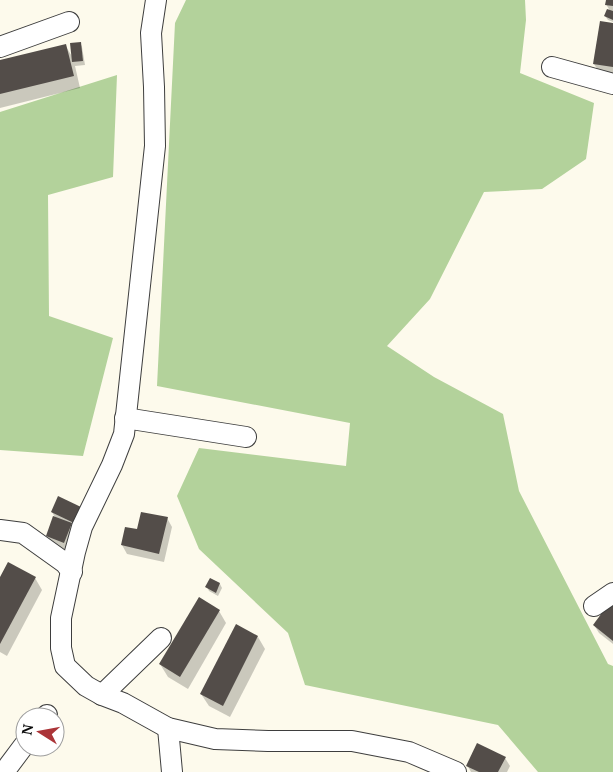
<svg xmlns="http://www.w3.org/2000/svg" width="613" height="772" font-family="'PT Serif',serif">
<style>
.forest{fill:#b3d29b}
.shadow{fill:#0003}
.building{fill:#534d49}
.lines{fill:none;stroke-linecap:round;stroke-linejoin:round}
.minor-casing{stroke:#3e3e3e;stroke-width:22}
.minor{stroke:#fff;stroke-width:20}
</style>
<rect width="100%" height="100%" fill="#fdfaec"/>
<!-- forest -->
<g class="forest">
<path d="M186 0H525L526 20 520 73 594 103 586 159 542 189 484 192 430 299 387 346 434 377 503 414 519 491 608 664 613 666V772H538L498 725 305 685 288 633 199 549 177 496 199 448 346 466 350 423 157 386 175 23Z"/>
<path d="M117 75 113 177 48 195 49 316 113 338 83 456 0 450V112Z"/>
</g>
<!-- shadow -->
<g class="shadow">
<path d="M607 0H613V22L608 20 605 16 610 11 606 4Z"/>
<path d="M613 24V74L599 72 594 64Z"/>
<path d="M80 43 82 47 85 65 75 66 80 88 0 108V60L1 61 65 45 73 58Z"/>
<path d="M80 508 69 551 52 544 47 536 56 519 52 512Z"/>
<path d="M167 518 172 527 164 562 127 554 122 545 126 528 138 531Z"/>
<path d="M35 578 42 590 7 656 0 652V580Z"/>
<path d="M210 580 220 584 222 588 218 596 209 591 207 587Z"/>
<path d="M613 606V644L599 633 594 625Z"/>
<path d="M219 611 226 623 188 689 168 677 160 664Z"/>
<path d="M258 637 265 649 230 717 209 706 201 694Z"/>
<path d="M55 734 58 739 55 745Z"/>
<path d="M38 747H54L50 754Z"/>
<path d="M505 758 510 766 507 772H471L467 765Z"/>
</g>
<!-- building -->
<g class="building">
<path d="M606 0H613V6L605 5Z"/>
<path d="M607 9 613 11V20L604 16Z"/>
<path d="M600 21 613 23V67L593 64Z"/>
<path d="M81 42 83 61 72 62 70 43Z"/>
<path d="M66 44 74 76 0 94V60Z"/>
<path d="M58 496 81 507 74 523 51 512Z"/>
<path d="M141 512 168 517 159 554 121 545 125 527 137 529Z"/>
<path d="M53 516 72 523 64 543 46 536Z"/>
<path d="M8 562 36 577 0 644V577Z"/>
<path d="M210 578 220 583 216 593 205 587Z"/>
<path d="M199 597 220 610 180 677 159 664Z"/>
<path d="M610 602 613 604V641L593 625Z"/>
<path d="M236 624 258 636 223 706 200 694Z"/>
<path d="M26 714 31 717H25V735L17 730Z"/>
<path d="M477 743 506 757 498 772H479L466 766Z"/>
</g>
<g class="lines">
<!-- minor casing -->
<g class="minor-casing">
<g id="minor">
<path d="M156 0 151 33 154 87 155 146 124 434 112 465 82 527 75 552 61 618V648L65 666 86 686 102 695 123 703 168 728 215 739 268 741H352L409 752 456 772"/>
<path d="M0 47 69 22"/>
<path d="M552 67 613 84"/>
<path d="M125 418 246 437"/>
<path d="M0 530 23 533 65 563 72 572"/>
<path d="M594 606 613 593"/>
<path d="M102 695 161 638"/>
<path d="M45 717 47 715"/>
<path d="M168 728 172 772"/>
<path d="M4 772 25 744"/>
</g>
</g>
<!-- minor -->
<use href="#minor" class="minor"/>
</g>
<!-- north arrow -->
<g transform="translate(40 732) rotate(281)"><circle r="24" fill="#ffffff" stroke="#9d9d9d"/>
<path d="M0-4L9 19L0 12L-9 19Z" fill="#ab3438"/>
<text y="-8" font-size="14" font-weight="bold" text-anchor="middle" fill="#0b0b0b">N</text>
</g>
</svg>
